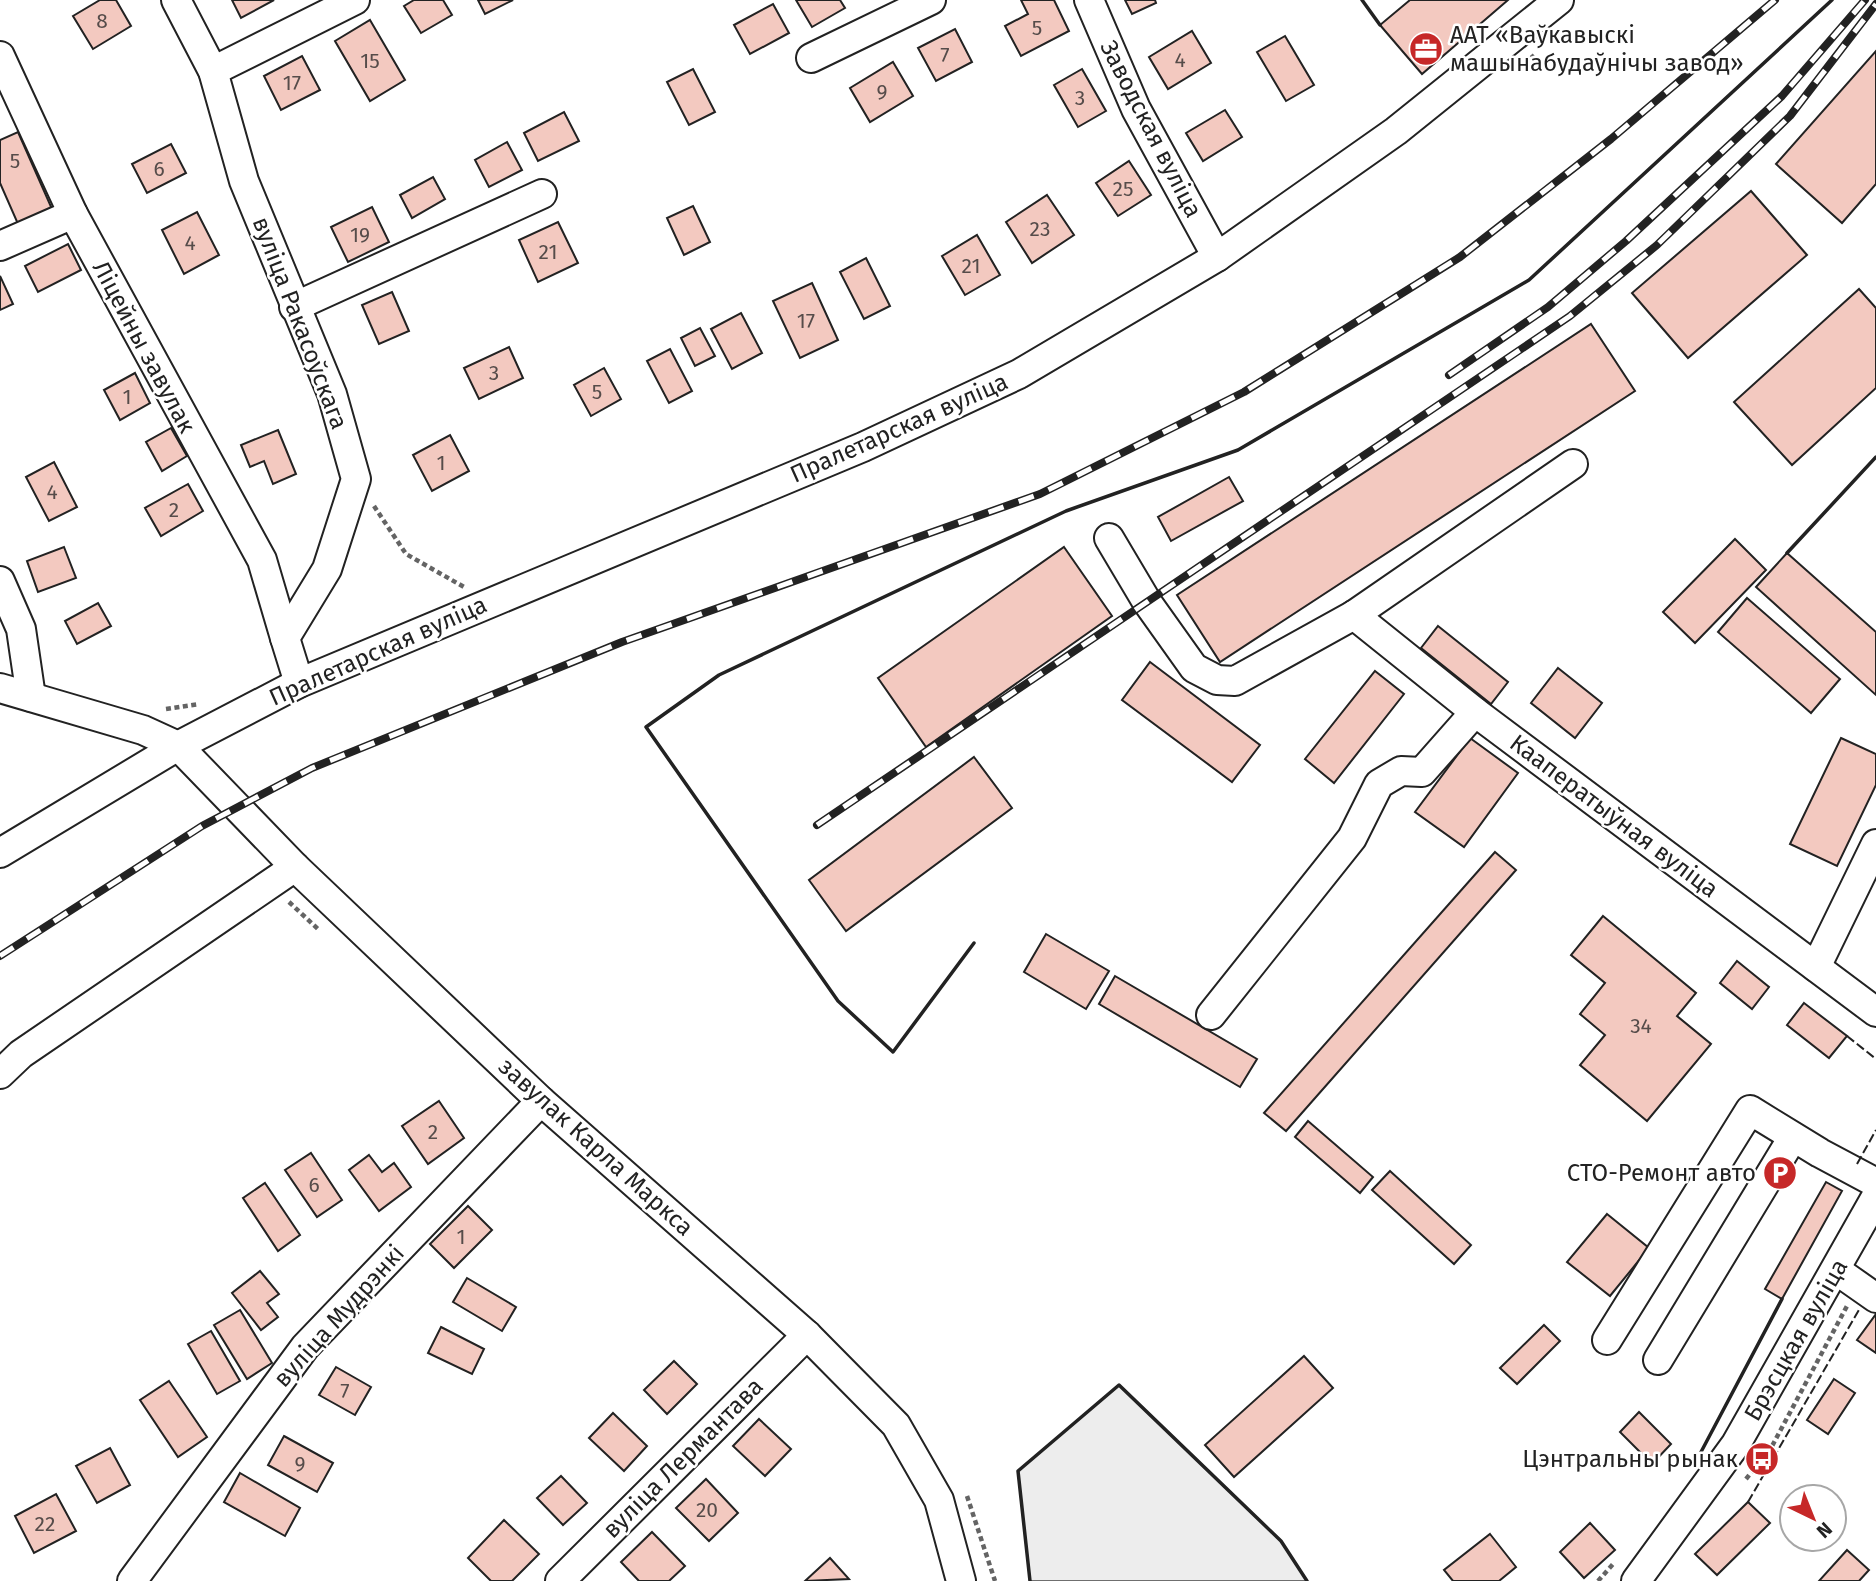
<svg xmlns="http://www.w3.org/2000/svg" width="1876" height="1581" font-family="'Fira Sans',sans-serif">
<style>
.parking{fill:#ededed;stroke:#6f6f6f;stroke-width:2}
.building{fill:#f3c9c0;stroke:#222;stroke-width:2}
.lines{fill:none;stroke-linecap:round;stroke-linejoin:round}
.minor-casing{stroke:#222;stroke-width:32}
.path{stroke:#646464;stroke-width:4.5;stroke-dasharray:5 3.5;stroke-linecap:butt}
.minor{stroke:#fff;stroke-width:28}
.rail-casing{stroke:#222;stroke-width:8}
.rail{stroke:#fff;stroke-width:5;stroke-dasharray:16;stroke-linecap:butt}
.fence{stroke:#222;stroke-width:2;stroke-dasharray:9 3.5;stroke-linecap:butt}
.wall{stroke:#222;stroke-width:3.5}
.labels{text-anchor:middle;stroke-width:5;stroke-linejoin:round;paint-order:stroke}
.number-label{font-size:21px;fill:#564c4a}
.poi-label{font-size:24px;fill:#222;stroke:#fff;text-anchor:end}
.street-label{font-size:24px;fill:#222;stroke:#fff}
</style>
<rect width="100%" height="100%" fill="#fff"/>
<!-- parking -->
<path class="parking" d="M1119 1385 1281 1541 1307 1581H1030L1018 1471Z"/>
<!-- building -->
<g class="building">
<path d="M100 0H116L131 26 93 49 73 16Z"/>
<path d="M232 0H274L241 18Z"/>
<path d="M414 0H443L452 15 421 33 404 6Z"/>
<path d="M478 0H513L485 14Z"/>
<path d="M796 0H840L845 8 812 27Z"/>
<path d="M1021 0H1054L1069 31 1021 56 1005 26 1028 14Z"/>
<path d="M1125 0H1155L1156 3 1132 14Z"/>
<path d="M1410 0H1508L1422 74 1380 25Z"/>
<path d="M773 4 789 33 750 54 734 25Z"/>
<path d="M370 20 405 80 370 101 335 41Z"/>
<path d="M955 29 972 62 936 81 918 48Z"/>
<path d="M1192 31 1211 63 1168 89 1149 57Z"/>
<path d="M1285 36 1314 85 1286 101 1257 52Z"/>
<path d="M1876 51V184L1842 223 1776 164Z"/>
<path d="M302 56 320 90 281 110 264 76Z"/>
<path d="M893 62 913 96 870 122 850 88Z"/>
<path d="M693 69 715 112 689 125 667 82Z"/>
<path d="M1082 69 1106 111 1078 127 1054 85Z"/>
<path d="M1225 110 1242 137 1203 161 1186 133Z"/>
<path d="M564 112 579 141 538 161 524 133Z"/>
<path d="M18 132 52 209 18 224 0 183V140Z"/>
<path d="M507 142 522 170 489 187 475 160Z"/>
<path d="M171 144 186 173 147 193 132 164Z"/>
<path d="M1129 161 1151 195 1118 216 1096 183Z"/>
<path d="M433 177 445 199 412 218 400 195Z"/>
<path d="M1751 191 1807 255 1688 358 1632 293Z"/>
<path d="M1047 195 1074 235 1032 263 1006 222Z"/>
<path d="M693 206 710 242 684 255 667 218Z"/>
<path d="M372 207 389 242 348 262 331 227Z"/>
<path d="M197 212 219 255 184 274 162 230Z"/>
<path d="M558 222 578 263 538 282 519 240Z"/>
<path d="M977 235 1000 275 965 295 942 256Z"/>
<path d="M68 244 81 270 38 292 25 266Z"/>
<path d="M866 258 890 306 864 319 840 272Z"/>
<path d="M0 276 13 304 0 310Z"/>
<path d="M812 283 838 340 800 358 773 301Z"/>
<path d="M1859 289 1876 308V388L1792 465 1734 402Z"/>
<path d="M392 292 409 331 379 344 362 305Z"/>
<path d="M741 313 762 353 732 369 711 329Z"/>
<path d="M1591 324 1635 391 1220 662 1177 595Z"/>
<path d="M700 328 715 356 695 366 681 338Z"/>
<path d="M509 347 523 378 479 399 464 368Z"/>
<path d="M670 349 692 391 669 403 647 361Z"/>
<path d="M604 368 621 399 591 416 574 385Z"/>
<path d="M135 373 150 403 120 420 104 390Z"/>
<path d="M171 428 187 456 162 471 146 442Z"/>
<path d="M278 430 296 474 273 484 264 461 250 467 241 445Z"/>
<path d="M450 435 469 471 432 491 413 455Z"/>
<path d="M54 462 77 507 49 521 26 477Z"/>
<path d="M1229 477 1243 501 1171 541 1158 517Z"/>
<path d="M188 484 203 511 161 536 145 508Z"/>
<path d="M1735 539 1766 570 1695 643 1663 612Z"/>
<path d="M64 547 76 578 38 592 27 561Z"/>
<path d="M1064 547 1112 616 926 747 878 678Z"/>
<path d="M1787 553 1876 632V695L1756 587Z"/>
<path d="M1747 598 1840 679 1811 713 1718 632Z"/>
<path d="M98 603 111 626 77 644 65 621Z"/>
<path d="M1438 626 1508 682 1491 704 1421 648Z"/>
<path d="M1150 662 1260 745 1232 782 1122 700Z"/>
<path d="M1558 668 1602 703 1575 738 1531 703Z"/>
<path d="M1375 671 1404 694 1334 783 1305 759Z"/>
<path d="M1470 738 1518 773 1464 847 1415 812Z"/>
<path d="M1841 738 1876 754V785L1837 866 1790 844Z"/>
<path d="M974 757 1012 808 846 931 809 880Z"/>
<path d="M1495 852 1516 870 1286 1131 1264 1113Z"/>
<path d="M1603 916 1696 993 1677 1016 1711 1044 1647 1121 1580 1065 1605 1035 1580 1014 1605 983 1571 955Z"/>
<path d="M1046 934 1109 971 1086 1009 1024 972Z"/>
<path d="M1737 961 1769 987 1752 1009 1720 983Z"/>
<path d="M1115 976 1257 1059 1240 1087 1099 1004Z"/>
<path d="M1804 1003 1847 1036 1829 1058 1787 1025Z"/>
<path d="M439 1101 464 1138 428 1164 402 1126Z"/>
<path d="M1308 1121 1373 1177 1360 1193 1295 1137Z"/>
<path d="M311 1153 342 1200 317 1217 285 1170Z"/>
<path d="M369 1155 382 1172 394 1163 411 1187 379 1211 349 1170Z"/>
<path d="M1390 1171 1471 1245 1454 1264 1372 1190Z"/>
<path d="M1826 1182 1842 1191 1782 1299 1765 1289Z"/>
<path d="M265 1183 300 1235 278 1251 243 1198Z"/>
<path d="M468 1206 492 1230 454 1268 430 1244Z"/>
<path d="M1607 1214 1649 1248 1610 1296 1567 1262Z"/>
<path d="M260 1271 279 1294 267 1303 278 1317 261 1330 232 1293Z"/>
<path d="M467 1278 516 1307 502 1331 453 1302Z"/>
<path d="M240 1310 272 1363 247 1379 214 1325Z"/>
<path d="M1876 1314V1353L1857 1340Z"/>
<path d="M1544 1325 1560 1341 1517 1384 1500 1368Z"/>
<path d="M441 1327 484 1349 472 1374 428 1353Z"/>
<path d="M211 1331 240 1381 217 1394 188 1344Z"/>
<path d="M1304 1356 1333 1388 1234 1477 1205 1445Z"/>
<path d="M674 1361 697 1384 667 1414 644 1390Z"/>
<path d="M336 1367 371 1387 355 1415 319 1395Z"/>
<path d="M1834 1379 1855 1393 1828 1434 1807 1420Z"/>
<path d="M169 1381 207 1437 178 1457 140 1400Z"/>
<path d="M1639 1412 1671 1444 1652 1464 1620 1432Z"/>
<path d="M613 1413 647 1446 624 1471 589 1438Z"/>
<path d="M759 1419 791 1449 765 1476 733 1446Z"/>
<path d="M284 1436 333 1463 317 1492 268 1465Z"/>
<path d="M110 1448 130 1485 97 1503 76 1466Z"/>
<path d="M240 1473 300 1508 285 1536 224 1502Z"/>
<path d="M561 1476 587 1503 563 1525 537 1498Z"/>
<path d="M706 1479 738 1513 709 1541 676 1508Z"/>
<path d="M56 1494 76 1531 34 1553 15 1516Z"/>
<path d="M1748 1502 1770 1523 1717 1575 1695 1554Z"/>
<path d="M504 1520 539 1554 512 1581H491L468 1558Z"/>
<path d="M1590 1523 1615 1550 1584 1578 1560 1552Z"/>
<path d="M652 1532 685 1566 669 1581H639L621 1562Z"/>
<path d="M1490 1534 1516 1567 1499 1581H1453L1444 1570Z"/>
<path d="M1847 1550 1869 1570 1859 1581H1819Z"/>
<path d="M830 1558 849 1579 805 1581Z"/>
</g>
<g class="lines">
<!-- minor casing -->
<g class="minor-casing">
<g id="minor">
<path d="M176 0 213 71 244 181 332 394 356 479 327 569 285 638 299 683"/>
<path d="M1089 0 1136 109 1217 257"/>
<path d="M0 56 73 214 262 560 285 638"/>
<path d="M811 58 931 0"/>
<path d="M213 71 355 0"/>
<path d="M0 246 73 214"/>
<path d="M294 307 542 194"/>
<path d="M1109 538 1147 602 1194 668 1217 680 1235 681 1354 615 1573 464"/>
<path d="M0 581 21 629 31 697"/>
<path d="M1354 615 1475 712 1876 1012"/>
<path d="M0 688 143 730 178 746 295 867 541 1101 807 1335 896 1425 939 1500 961 1581"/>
<path d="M0 853 178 746 299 683 863 447 1019 374 1217 257 1396 131 1559 0"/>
<path d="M1816 967 1876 844"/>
<path d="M1211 1015 1352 838 1379 784 1401 771 1422 772 1475 712"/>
<path d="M0 1074 21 1054 295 867"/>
<path d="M1836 1270 1876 1298"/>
<path d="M1607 1340 1750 1110 1820 1153 1876 1183"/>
<path d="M1658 1360 1793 1137"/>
<path d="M132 1581 305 1347 541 1101"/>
<path d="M560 1581 807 1335"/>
<path d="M1636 1581 1736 1444 1876 1197"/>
</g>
</g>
<!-- path -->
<g class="path">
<path d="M1531 55 1543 69"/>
<path d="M374 506 406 554 464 587"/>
<path d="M166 709 199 704"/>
<path d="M289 902 318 929"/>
<path d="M1746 1479 1771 1448 1847 1306"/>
<path d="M967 1496 995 1581"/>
<path d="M1598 1581 1614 1563"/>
</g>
<!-- minor -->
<use href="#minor" class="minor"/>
<!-- rail casing -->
<g class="rail-casing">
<g id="rail">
<path d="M1449 375 1548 307 1626 241 1782 96 1865 0"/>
<path d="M817 825 1570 316 1657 245 1790 116 1876 4"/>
<path d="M0 956 202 826 312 768 622 642 1040 494 1244 392 1460 257 1611 139 1775 0"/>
</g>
</g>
<!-- rail -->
<use href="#rail" class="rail"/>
<!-- fence -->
<g class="fence">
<path d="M1847 1036 1876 1059"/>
<path d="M1857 1164 1876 1130"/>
<path d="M1748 1502 1860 1308"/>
</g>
<!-- wall -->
<g class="wall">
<path d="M1362 0 1380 25"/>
<path d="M1787 553 1876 457"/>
<path d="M974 943 893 1052 838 1001 646 727 719 675 1066 511 1238 450 1529 280 1832 0"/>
<path d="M1701 1452 1782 1299"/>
<path d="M1030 1581 1018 1471 1119 1385 1281 1541 1307 1581"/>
</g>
</g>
<!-- icons -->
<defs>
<g id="office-disc" transform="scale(1.75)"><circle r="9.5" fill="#c62828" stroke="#fff"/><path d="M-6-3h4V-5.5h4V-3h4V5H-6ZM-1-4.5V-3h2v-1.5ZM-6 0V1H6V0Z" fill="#fff"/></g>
<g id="parking-disc" transform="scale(1.75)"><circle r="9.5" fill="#c62828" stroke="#fff"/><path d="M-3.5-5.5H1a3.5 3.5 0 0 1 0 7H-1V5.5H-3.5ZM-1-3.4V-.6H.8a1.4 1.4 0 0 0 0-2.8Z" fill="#fff"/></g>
<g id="bus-disc" transform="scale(1.75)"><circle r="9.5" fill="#c62828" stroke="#fff"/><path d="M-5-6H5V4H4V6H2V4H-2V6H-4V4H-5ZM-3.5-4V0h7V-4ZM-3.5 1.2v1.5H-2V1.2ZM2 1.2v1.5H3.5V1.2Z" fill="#fff"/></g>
</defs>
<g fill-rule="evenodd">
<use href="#office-disc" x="1426" y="49"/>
<use href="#parking-disc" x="1780" y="1173"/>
<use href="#bus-disc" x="1762" y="1459"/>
</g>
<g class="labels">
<!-- number labels -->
<g class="number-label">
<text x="102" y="28">8</text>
<text x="1037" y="35">5</text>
<text x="945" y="62">7</text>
<text x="1180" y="67">4</text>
<text x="370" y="68">15</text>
<text x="292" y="90">17</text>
<text x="882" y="99">9</text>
<text x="1080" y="105">3</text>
<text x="15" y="168">5</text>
<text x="159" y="176">6</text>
<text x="1123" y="196">25</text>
<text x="1040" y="236">23</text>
<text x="360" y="242">19</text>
<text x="190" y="250">4</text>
<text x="548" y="259">21</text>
<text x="971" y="273">21</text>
<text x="806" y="328">17</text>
<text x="494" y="380">3</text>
<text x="597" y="399">5</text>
<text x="127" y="404">1</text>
<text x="441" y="470">1</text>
<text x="52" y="499">4</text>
<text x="174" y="517">2</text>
<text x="1641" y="1033">34</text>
<text x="433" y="1139">2</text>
<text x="314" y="1192">6</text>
<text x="461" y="1244">1</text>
<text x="345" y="1398">7</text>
<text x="300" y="1471">9</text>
<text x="707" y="1517">20</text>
<text x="45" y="1531">22</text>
</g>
<!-- poi labels -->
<g class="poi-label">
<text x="1450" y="43" text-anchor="start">ААТ «Ваўкавыскі<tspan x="1450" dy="28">машынабудаўнічы завод»</tspan></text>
<text x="1756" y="1181">СТО-Ремонт авто</text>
<text x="1738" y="1467">Цэнтральны рынак</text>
</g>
<!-- street labels -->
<g class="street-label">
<text transform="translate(1151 129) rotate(63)" y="8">Заводская вуліца</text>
<text transform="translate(300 323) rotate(69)" y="8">вуліца Ракасоўскага</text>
<text transform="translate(144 347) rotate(62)" y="8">Ліцейны завулак</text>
<text transform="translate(899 428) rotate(-24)" y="8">Пралетарская вуліца</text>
<text transform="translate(378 651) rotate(-24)" y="8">Пралетарская вуліца</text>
<text transform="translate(1614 816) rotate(37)" y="8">Кааператыўная вуліца</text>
<text transform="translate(596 1147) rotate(42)" y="8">завулак Карла Маркса</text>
<text transform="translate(339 1316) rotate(-48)" y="8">вуліца Мудрэнкі</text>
<text transform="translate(1796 1340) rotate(-60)" y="8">Брэсцкая вуліца</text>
<text transform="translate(683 1458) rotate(-45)" y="8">вуліца Лермантава</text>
</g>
</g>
<!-- north arrow -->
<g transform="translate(1813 1518) rotate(137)"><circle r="33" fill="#ffffff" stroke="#a7a7a7" stroke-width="2"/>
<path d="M0-5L12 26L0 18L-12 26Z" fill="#c62828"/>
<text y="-10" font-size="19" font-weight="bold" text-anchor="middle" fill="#222222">N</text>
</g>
</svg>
